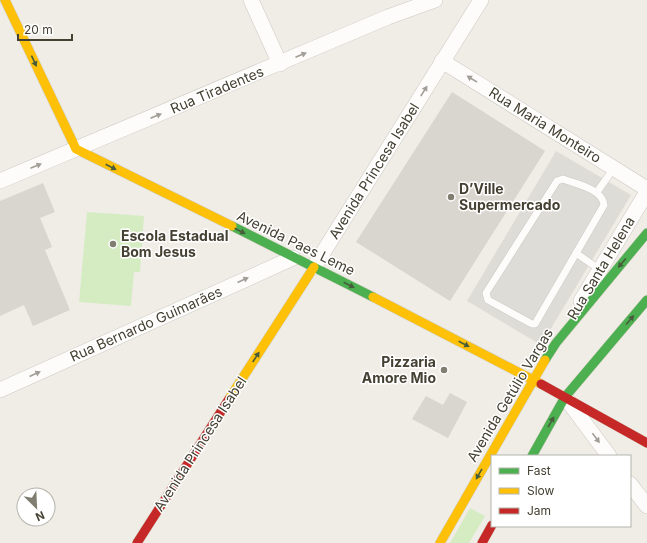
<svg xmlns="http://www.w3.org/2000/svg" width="647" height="543" font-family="Inter,sans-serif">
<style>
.green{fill:#d5ecc3}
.parking{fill:#dedcd6}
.building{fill:#d8d6ce}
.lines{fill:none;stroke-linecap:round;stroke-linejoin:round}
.lane-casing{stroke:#cbc9c2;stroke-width:8}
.street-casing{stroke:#cbc9c2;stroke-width:16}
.fast-casing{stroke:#cfccbc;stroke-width:10}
.slow-casing{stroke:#cfccbc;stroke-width:10}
.jam-casing{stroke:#cfccbc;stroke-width:10}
.lane{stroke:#fdfcfb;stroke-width:7}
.street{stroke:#fdfcfb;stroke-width:15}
.fast{stroke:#4caf50;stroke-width:9}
.slow{stroke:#ffc107;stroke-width:9}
.jam{stroke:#c62828;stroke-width:9}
.oneway{fill:#a09e96}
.oneway2{fill:#465c3a}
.poi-dot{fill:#807d71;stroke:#fff;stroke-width:1.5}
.labels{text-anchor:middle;stroke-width:3;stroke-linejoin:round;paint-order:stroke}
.street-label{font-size:14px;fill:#444032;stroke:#fff}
.poi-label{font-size:14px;font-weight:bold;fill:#444032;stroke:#fff;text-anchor:start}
</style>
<rect width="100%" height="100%" fill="#efede6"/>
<!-- green -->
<g class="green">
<path d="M87 212 144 216 140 272H134L131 306 79 302Z"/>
<path d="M470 508 485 516 469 543H450Z"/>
</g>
<!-- parking -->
<path class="parking" d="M556 151 631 195 541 345 467 301Z"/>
<!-- building -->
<g class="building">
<path d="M452 92 545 151 450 301 356 242Z"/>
<path d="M43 183 55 212 40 218 52 247 45 250 70 310 33 326 24 305 0 316V201Z"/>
<path d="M450 393 467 402 448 438 412 419 426 396 443 405Z"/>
</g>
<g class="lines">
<!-- lane casing -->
<g class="lane-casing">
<g id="lane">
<path d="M563 179C576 184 603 189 604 205L535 324H532L488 300 486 293 557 181Z"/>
<path d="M597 192 614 168"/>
<path d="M576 253 600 270"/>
</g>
</g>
<!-- street casing -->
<g class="street-casing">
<g id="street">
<path d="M251 0 280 64"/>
<path d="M442 61 647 189"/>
<path d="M0 181 388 17 435 0"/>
<path d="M314 267 481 0"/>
<path d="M581 301 647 192"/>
<path d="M0 390 293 258"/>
<path d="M568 401 609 456"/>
<path d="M630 484 647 506"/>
</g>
</g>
<!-- fast casing -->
<g class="fast-casing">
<g id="fast">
<path d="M232 226 373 297"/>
<path d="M545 360 556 343 647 233"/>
<path d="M532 456 565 397 647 300"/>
</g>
</g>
<!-- slow casing -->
<g class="slow-casing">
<g id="slow">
<path d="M5 0 76 149 232 226"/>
<path d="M373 297 541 384"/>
<path d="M229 399 314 267"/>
<path d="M440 543 545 360"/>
</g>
</g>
<!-- jam casing -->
<g class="jam-casing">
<g id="jam">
<path d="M541 384 647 443"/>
<path d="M137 543 229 399"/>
<path d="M482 543 492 525"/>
</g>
</g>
<!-- lane -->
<use href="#lane" class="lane"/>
<!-- street -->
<use href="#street" class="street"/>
<!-- fast -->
<use href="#fast" class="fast"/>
<!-- slow -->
<use href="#slow" class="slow"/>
<!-- jam -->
<use href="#jam" class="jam"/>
</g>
<!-- one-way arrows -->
<defs><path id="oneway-solid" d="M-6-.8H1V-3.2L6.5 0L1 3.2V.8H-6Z"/></defs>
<g class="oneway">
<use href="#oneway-solid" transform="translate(301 55) rotate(-23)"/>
<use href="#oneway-solid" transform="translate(472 79) rotate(-148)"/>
<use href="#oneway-solid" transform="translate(424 91) rotate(-58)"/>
<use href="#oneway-solid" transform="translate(156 116) rotate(-23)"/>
<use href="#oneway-solid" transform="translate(36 166) rotate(-23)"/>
<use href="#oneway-solid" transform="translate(243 280) rotate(-24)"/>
<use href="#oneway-solid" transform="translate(35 374) rotate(-25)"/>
<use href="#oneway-solid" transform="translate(596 438) rotate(53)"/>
</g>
<g class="oneway2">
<use href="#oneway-solid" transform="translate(34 61) rotate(65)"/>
<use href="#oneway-solid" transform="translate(111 167) rotate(27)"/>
<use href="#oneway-solid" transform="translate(240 231) rotate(27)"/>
<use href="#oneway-solid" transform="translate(622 263) rotate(130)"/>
<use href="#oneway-solid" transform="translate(349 285) rotate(27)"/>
<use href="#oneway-solid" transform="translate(630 320) rotate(-50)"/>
<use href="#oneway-solid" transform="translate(464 344) rotate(27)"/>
<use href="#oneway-solid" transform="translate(256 357) rotate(-57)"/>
<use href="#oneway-solid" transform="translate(551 422) rotate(-60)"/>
<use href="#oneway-solid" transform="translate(479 474) rotate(120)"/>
</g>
<!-- markers -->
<g class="poi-dot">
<circle cx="451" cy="197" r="4"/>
<circle cx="113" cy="244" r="4"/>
<circle cx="444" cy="370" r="4"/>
</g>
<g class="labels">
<!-- street labels -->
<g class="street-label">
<text transform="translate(217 90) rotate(-23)" y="5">Rua Tiradentes</text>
<text transform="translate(545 125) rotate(32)" y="5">Rua Maria Monteiro</text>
<text transform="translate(374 171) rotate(-58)" y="5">Avenida Princesa Isabel</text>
<text transform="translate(296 243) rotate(26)" y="5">Avenida Paes Leme</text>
<text transform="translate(601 268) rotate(-59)" y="5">Rua Santa Helena</text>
<text transform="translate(146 324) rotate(-24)" y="5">Rua Bernardo Guimarães</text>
<text transform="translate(510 395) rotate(-59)" y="5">Avenida Getúlio Vargas</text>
<text transform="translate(200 444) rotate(-57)" y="5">Avenida Princesa Isabel</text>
</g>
<!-- poi labels -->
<g class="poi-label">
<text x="459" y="194">D’Ville<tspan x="459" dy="16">Supermercado</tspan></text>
<text x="121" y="241">Escola Estadual<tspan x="121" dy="16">Bom Jesus</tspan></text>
<text x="436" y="367" text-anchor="end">Pizzaria<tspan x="436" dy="16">Amore Mio</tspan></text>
</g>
</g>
<!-- legend -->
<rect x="491" y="455" width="140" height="72" fill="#ffffff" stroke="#b4b3ad"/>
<rect x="499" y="468" width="20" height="6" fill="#4caf50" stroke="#b4b3ad"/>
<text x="527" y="475" font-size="12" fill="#444032">Fast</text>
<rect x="499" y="488" width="20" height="6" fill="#ffc107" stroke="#b4b3ad"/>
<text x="527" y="495" font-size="12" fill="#444032">Slow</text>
<rect x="499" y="508" width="20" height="6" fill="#c62828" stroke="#b4b3ad"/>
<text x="527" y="515" font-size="12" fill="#444032">Jam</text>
<!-- north arrow -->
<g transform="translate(36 507) rotate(156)"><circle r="19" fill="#ffffff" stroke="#b4b3ad"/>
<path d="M0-3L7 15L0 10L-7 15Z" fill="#807d71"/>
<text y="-6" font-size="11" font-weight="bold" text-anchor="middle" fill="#444032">N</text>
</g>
<!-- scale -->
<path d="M18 34v6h54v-6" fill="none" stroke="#444032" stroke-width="2"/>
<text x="24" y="34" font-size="12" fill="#444032" stroke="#ffffff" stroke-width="3" paint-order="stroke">20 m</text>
</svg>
